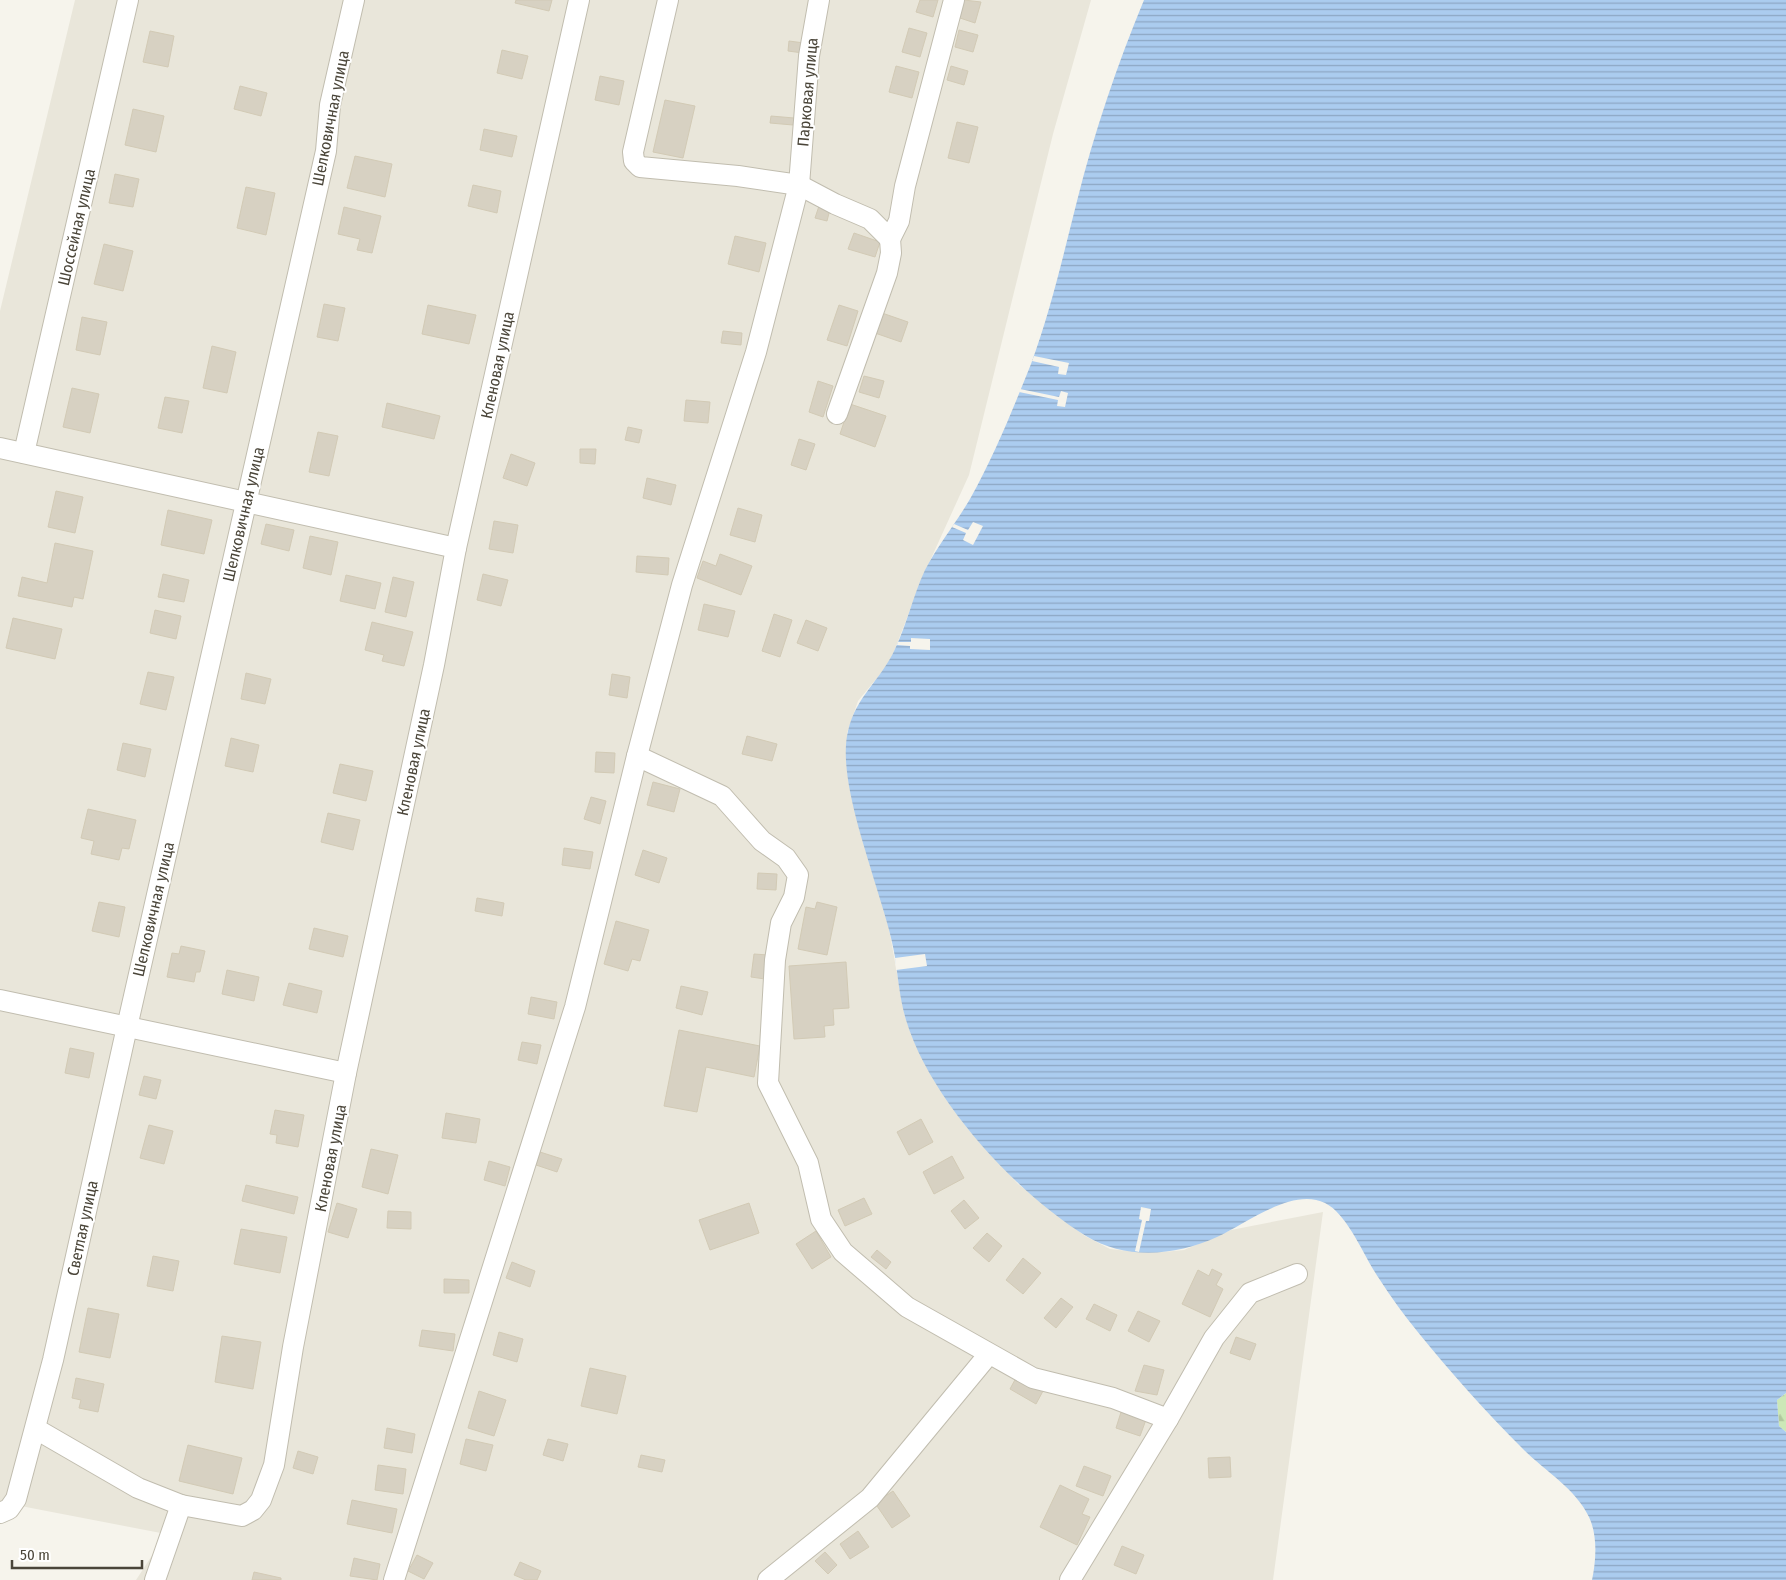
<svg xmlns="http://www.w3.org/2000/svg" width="1786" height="1580" font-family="'Fira Sans Condensed',sans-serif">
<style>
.residential{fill:#e9e6da}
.forest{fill:url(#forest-firs)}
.water{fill:url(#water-rules)}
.pier{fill:#f6f4ec}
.building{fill:#d7d1c2;stroke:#d2cab5}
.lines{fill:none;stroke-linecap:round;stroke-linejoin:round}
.street-casing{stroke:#c1bdaf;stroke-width:22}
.street{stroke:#fff;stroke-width:20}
.labels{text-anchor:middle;stroke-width:4;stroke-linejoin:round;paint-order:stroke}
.street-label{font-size:16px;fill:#4a4539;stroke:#fff}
</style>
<defs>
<pattern id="forest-firs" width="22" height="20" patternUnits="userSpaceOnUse" patternTransform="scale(1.25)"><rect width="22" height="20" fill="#cce8b7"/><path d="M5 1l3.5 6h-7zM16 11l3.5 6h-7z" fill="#b1c89e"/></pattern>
<pattern id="water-rules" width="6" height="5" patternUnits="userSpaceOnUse" patternTransform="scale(1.25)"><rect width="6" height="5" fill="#abccef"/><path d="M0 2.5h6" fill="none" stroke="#8da7c3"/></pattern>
</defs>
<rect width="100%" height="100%" fill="#f6f4ec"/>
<!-- residential -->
<path class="residential" d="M75 0H1091L1053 134 969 475 924 574 893 654 886 667 858 701 847 733V771L889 929 905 1017 913 1039 944 1096 967 1128 1018 1184 1085 1236 1110 1249 1128 1251 1163 1252 1184 1250 1231 1230 1323 1212 1273 1580H136L166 1534 0 1502V311Z"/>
<!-- forest -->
<path class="forest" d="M1786 1393V1432L1779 1426 1777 1400Z"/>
<!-- water -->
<path class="water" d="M1144 0H1786V1393L1777 1400 1779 1426 1786 1432V1580H1592C1596 1561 1598 1536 1589 1517 1576 1489 1545 1471 1523 1449 1486 1412 1450 1372 1417 1331 1404 1315 1391 1297 1380 1280 1365 1259 1348 1214 1325 1203 1292 1187 1246 1224 1217 1237 1176 1256 1125 1260 1086 1236 1016 1193 930 1100 906 1020 900 1000 898 978 895 957 891 933 883 909 876 886 864 844 838 773 848 731 856 696 881 680 895 649 907 624 913 596 925 570 938 545 956 523 970 499 994 456 1013 409 1031 364 1051 310 1063 256 1077 201 1094 133 1117 65 1144 0Z"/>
<!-- pier -->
<g class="pier">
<path d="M1034 356 1069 363 1066 375 1058 374 1059 367 1032 361Z"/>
<path d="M1020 389 1059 397 1061 391 1068 393 1065 407 1057 406 1058 400 1019 392Z"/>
<path d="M973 522 983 526 973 545 963 540 966 533 952 527 954 524 968 530Z"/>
<path d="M911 638 930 639V650L910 649V646L897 645 898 642H911Z"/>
<path d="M925 954 927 966 896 970 895 958Z"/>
<path d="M1141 1207 1151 1209 1149 1221H1146L1139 1252 1135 1251 1142 1220 1139 1219Z"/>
</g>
<!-- building -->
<g class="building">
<path d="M516 0H552L549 11 515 3Z"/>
<path d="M920 0H938L933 17 916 12Z"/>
<path d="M964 0 981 2 975 23 960 18Z"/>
<path d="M909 28 927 33 920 57 902 52Z"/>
<path d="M959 30 978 35 973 52 955 47Z"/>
<path d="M150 31 174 36 168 67 143 62Z"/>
<path d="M789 41 804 43 803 53 788 51Z"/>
<path d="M502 50 528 56 522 79 497 73Z"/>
<path d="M896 66 919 72 912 98 889 92Z"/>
<path d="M951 66 968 71 964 85 947 80Z"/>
<path d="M600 76 624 81 619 105 595 100Z"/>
<path d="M240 86 267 93 261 116 234 109Z"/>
<path d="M665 100 695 106 683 158 653 152Z"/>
<path d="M133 109 164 116 156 152 125 145Z"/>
<path d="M771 116 794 118 793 125 770 123Z"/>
<path d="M957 122 978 127 969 163 948 158Z"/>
<path d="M484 129 517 136 512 157 480 150Z"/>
<path d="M355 156 392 164 385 197 347 188Z"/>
<path d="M115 174 139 179 133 207 109 203Z"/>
<path d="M473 185 501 191 497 213 468 206Z"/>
<path d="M246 187 275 193 266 235 237 228Z"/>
<path d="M819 206 830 209 827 221 815 218Z"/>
<path d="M344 207 381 216 372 253 357 250 360 239 338 234Z"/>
<path d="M854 233 880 242 875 257 848 249Z"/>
<path d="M735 236 766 243 759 272 728 264Z"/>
<path d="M104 244 133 251 123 291 94 284Z"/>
<path d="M324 304 345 308 338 341 317 337Z"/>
<path d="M428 305 476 315 469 344 422 334Z"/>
<path d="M839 305 858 311 847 346 827 340Z"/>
<path d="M882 313 908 322 901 342 875 333Z"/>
<path d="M82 317 107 322 100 355 76 350Z"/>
<path d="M723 331 742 333 741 345 721 343Z"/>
<path d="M212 346 236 352 227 393 203 388Z"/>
<path d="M864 376 884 381 879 398 859 392Z"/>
<path d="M818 381 833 386 823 417 809 412Z"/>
<path d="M72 388 99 394 90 433 63 427Z"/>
<path d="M165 397 189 401 182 433 158 428Z"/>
<path d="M686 400 710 402 708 423 684 421Z"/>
<path d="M387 403 440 416 434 439 382 427Z"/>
<path d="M850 404 886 416 875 447 840 434Z"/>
<path d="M628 427 642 430 639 443 625 440Z"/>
<path d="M318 432 338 436 329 476 309 472Z"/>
<path d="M799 439 815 444 806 470 791 465Z"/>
<path d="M580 449H596L595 464 580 463Z"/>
<path d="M511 454 535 463 527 486 503 478Z"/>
<path d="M647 478 676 485 671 505 643 498Z"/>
<path d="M56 491 83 497 75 533 48 527Z"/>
<path d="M738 508 762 515 755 542 730 535Z"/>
<path d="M168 510 212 520 204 554 161 545Z"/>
<path d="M494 521 518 525 513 553 489 549Z"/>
<path d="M266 524 294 530 289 551 261 544Z"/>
<path d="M310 536 338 542 331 575 303 568Z"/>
<path d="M55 543 93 551 83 599 74 597 72 607 18 596 22 577 47 583Z"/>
<path d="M720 554 752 566 741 595 697 578 703 561 716 566Z"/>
<path d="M637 556 669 558 668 575 636 572Z"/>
<path d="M163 574 189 580 184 602 158 597Z"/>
<path d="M483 574 508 580 501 606 477 600Z"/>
<path d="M346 575 381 583 375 609 340 601Z"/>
<path d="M393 577 414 582 406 617 385 612Z"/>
<path d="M704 604 735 611 728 637 698 630Z"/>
<path d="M155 610 181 616 176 639 150 633Z"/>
<path d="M774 614 792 620 780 657 762 651Z"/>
<path d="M13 618 62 629 55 659 6 648Z"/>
<path d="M806 620 827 628 818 651 797 643Z"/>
<path d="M372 622 413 632 404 666 382 661 384 655 365 650Z"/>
<path d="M148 672 174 677 166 710 140 704Z"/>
<path d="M246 673 271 679 265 704 241 699Z"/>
<path d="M612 674 630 677 627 698 609 695Z"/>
<path d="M747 736 777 744 772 761 742 754Z"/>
<path d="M231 738 259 745 253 772 225 766Z"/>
<path d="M123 743 151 749 145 777 117 770Z"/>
<path d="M596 752 615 753 614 773 595 772Z"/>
<path d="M340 764 373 771 366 801 333 793Z"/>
<path d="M653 782 680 789 674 812 647 805Z"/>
<path d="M591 797 606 801 600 824 584 819Z"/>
<path d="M88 809 136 820 129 849 122 848 119 860 91 854 94 841 81 838Z"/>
<path d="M328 813 360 820 353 850 321 842Z"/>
<path d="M564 848 593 852 590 869 562 865Z"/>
<path d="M643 850 667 858 659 883 635 875Z"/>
<path d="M758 873 777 874 776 890 757 889Z"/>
<path d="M477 898 504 903 502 916 475 911Z"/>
<path d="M99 902 125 907 119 937 92 931Z"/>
<path d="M817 902 837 907 827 955 798 949 806 907 815 909Z"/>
<path d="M616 921 649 930 640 961 632 959 628 971 604 964Z"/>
<path d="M314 928 348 936 343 957 309 949Z"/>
<path d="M181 946 205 951 200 972H196L194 982 167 977 172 953 179 954Z"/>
<path d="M754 954 768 955 765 979 751 977Z"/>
<path d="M846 962 849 1008 833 1009 834 1025 824 1026 825 1037 794 1039 789 966Z"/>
<path d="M227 970 259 977 254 1001 222 994Z"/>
<path d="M289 983 322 991 317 1013 283 1005Z"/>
<path d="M681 986 708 992 702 1015 676 1008Z"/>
<path d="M531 997 557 1002 554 1019 528 1014Z"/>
<path d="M679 1030 760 1046 754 1077 706 1067 697 1112 664 1106Z"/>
<path d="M522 1042 541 1045 537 1064 518 1060Z"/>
<path d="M70 1048 94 1053 89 1078 65 1073Z"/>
<path d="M144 1076 161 1080 156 1099 139 1095Z"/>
<path d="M275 1110 304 1115 298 1147 276 1143 277 1135 270 1134Z"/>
<path d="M446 1113 480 1119 476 1143 442 1138Z"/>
<path d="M921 1119 933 1142 909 1155 897 1132Z"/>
<path d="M149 1125 173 1131 164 1164 140 1158Z"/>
<path d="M371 1149 398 1155 388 1194 362 1187Z"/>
<path d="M540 1152 562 1159 557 1172 536 1165Z"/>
<path d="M952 1156 964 1178 934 1194 923 1172Z"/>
<path d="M489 1161 510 1167 505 1186 484 1180Z"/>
<path d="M246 1185 298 1197 294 1214 242 1201Z"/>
<path d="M864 1198 872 1214 845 1226 838 1210Z"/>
<path d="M964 1200 979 1218 965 1229 951 1211Z"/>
<path d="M337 1203 357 1209 348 1238 328 1232Z"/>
<path d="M749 1203 759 1233 710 1250 699 1220Z"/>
<path d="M388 1211 411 1212V1229L387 1228Z"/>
<path d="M241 1229 287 1237 280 1273 234 1264Z"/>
<path d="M816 1231 831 1257 812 1269 796 1244Z"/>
<path d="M987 1233 1002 1246 989 1262 973 1248Z"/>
<path d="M877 1250 891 1262 886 1269 871 1257Z"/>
<path d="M153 1256 179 1261 173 1291 147 1286Z"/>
<path d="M1023 1258 1041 1273 1023 1294 1006 1280Z"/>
<path d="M512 1262 535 1271 530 1287 506 1278Z"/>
<path d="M1212 1269 1222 1274 1216 1285 1223 1289 1210 1317 1182 1304 1198 1270 1209 1276Z"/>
<path d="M444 1279 469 1280V1293H444Z"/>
<path d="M1061 1298 1073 1307 1056 1328 1044 1318Z"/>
<path d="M1094 1304 1117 1315 1110 1331 1086 1319Z"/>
<path d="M88 1308 119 1314 110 1358 79 1352Z"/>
<path d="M1138 1311 1160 1321 1149 1342 1128 1331Z"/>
<path d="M422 1330 455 1334 453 1351 419 1346Z"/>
<path d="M499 1332 523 1339 517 1362 493 1355Z"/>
<path d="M222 1336 261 1342 253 1389 215 1382Z"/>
<path d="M1236 1337 1256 1344 1250 1360 1230 1353Z"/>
<path d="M1144 1365 1164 1370 1157 1395 1135 1391Z"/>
<path d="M590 1368 626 1376 617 1414 581 1406Z"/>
<path d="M1017 1376 1043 1391 1036 1404 1010 1389Z"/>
<path d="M76 1378 104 1384 98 1412 79 1408 81 1400 72 1398Z"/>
<path d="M479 1391 506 1400 494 1436 468 1428Z"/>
<path d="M1122 1409 1147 1417 1140 1436 1116 1428Z"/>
<path d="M387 1428 415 1434 412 1453 384 1448Z"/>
<path d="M466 1439 493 1445 486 1471 460 1464Z"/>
<path d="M548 1439 568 1444 563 1461 543 1455Z"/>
<path d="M188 1445 242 1458 233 1494 179 1481Z"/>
<path d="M298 1451 318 1457 313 1474 293 1468Z"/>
<path d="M641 1455 665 1460 662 1472 638 1467Z"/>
<path d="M1230 1457 1231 1477 1209 1478 1208 1458Z"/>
<path d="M378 1465 406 1469 403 1494 375 1490Z"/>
<path d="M1084 1466 1111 1476 1103 1496 1076 1486Z"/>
<path d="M1060 1485 1089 1499 1082 1514 1090 1517 1077 1545 1040 1527Z"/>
<path d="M893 1491 910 1516 892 1528 875 1503Z"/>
<path d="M352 1500 397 1509 392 1533 347 1524Z"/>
<path d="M858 1531 869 1547 850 1559 840 1544Z"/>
<path d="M1122 1546 1144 1555 1136 1574 1114 1565Z"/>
<path d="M825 1552 837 1565 828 1574 815 1561Z"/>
<path d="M417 1555 433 1563 424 1579 408 1571Z"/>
<path d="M354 1558 380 1564 377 1580 350 1576Z"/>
<path d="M520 1562 541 1571 537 1580H526L514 1575Z"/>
<path d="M254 1572 281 1578V1580H252Z"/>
</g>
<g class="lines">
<!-- street casing -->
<g class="street-casing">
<g id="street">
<path d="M668 0 633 152 634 161 640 167 738 176 799 185 835 204 870 219 890 239 899 221 905 186 954 0"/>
<path d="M837 414 887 273 891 253 890 239"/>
<path d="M0 448 456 548"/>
<path d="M24 453 128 0"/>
<path d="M637 756 682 585 756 352 799 185 809 56 819 0"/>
<path d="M0 1000 346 1073"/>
<path d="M1168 1419 1214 1338 1250 1293 1297 1274"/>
<path d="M36 1429 138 1488 181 1505 155 1580"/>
<path d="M181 1505 242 1516 253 1510 261 1500 274 1465 293 1347 346 1073 434 665 456 548 579 0"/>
<path d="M0 1513 9 1509 16 1499 53 1360 127 1027 326 151 330 105 354 0"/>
<path d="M394 1580 575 1007 637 756 722 796 762 841 786 858 798 875 794 897 781 923 775 960 768 1083 808 1163 821 1219 843 1252 907 1307 1033 1378 1113 1398 1168 1419 1070 1580"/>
<path d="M768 1580 870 1498 989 1354"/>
</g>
</g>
<!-- street -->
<use href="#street" class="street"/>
</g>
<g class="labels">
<!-- street labels -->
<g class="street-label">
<text transform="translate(807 92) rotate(-85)" y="6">Парковая улица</text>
<text transform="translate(330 118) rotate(-79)" y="6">Шелковичная улица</text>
<text transform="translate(76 227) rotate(-77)" y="6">Шоссейная улица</text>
<text transform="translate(497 365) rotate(-78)" y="6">Кленовая улица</text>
<text transform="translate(243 514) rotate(-77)" y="6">Шелковичная улица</text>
<text transform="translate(413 762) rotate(-78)" y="6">Кленовая улица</text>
<text transform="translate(153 909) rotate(-77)" y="6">Шелковичная улица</text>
<text transform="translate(330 1158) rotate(-79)" y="6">Кленовая улица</text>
<text transform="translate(82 1228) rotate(-78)" y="6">Светлая улица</text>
</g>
</g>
<!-- scale -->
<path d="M12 1560v8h130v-8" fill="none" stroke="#4a4539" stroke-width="2.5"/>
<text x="20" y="1560" font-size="15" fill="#4a4539" stroke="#ffffff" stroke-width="4" paint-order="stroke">50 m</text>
</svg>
